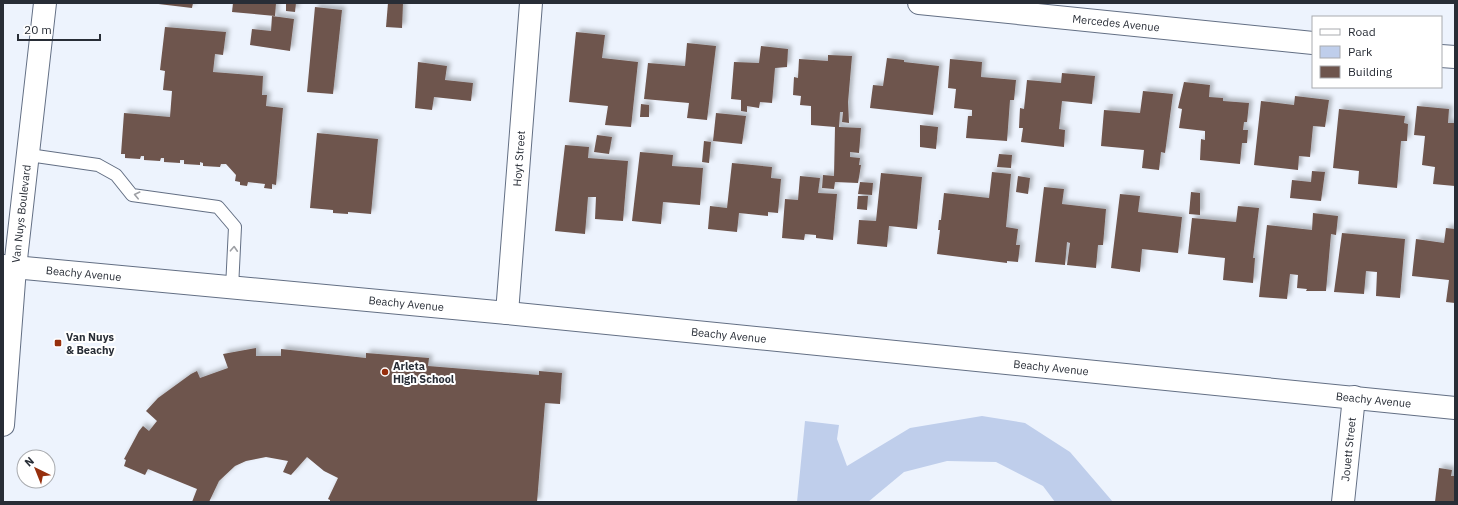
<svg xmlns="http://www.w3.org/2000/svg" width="1458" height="505" font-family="'IBM Plex Sans',sans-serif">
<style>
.green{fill:#bfceeb}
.building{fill:#6e554d;filter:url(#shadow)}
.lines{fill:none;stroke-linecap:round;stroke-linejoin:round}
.lane-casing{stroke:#636f84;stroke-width:14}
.street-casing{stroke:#636f84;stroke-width:24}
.secondary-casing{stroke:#636f84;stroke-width:24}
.primary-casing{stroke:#636f84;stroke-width:24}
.lane{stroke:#fff;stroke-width:12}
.street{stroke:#fff;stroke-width:22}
.secondary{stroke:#fff;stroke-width:22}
.primary{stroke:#fff;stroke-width:22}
.oneway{stroke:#9ea0a5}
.poi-dot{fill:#962f0d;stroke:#fff;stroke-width:1.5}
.labels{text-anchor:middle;stroke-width:4;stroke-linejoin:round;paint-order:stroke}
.street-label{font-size:11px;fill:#282d36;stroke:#fff}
.poi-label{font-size:11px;font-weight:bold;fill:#282d36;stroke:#fff;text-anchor:start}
</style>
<defs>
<filter id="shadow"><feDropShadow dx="3.5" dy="-3.5" stdDeviation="2" flood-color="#0004"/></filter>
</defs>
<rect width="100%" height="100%" fill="#edf3fd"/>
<!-- green -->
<path class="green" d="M982 416 1025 423 1070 452 1113 502H1055L1043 486 996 462 947 461 904 472 868 502H797L805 421 839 425 837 439 847 466 910 428Z"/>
<!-- building -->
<g class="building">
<path d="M150 3H193L192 8Z"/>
<path d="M233 3H276L275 16 232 12Z"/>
<path d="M286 3H296L295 12 286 11Z"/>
<path d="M388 3H403L402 28 386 27Z"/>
<path d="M315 7 342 10 333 94 307 92Z"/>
<path d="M272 16 294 19 290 51 250 45 252 29 271 31Z"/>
<path d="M165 27 226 32 223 55 215 54 213 72 263 76 262 95H267L266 106 283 108 276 185 272 184V189L264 188 265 184 248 182 247 186 240 185V182L235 181 236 175 226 164H221L220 167 203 166V163L200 162V165L184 164V160H180V163L164 162V158H161L160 161 144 160V156H141L140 159 125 158V154H121L124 113 170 117 172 91 163 90 165 71 160 70Z"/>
<path d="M576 32 605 35 602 58 638 62 631 127 605 125 608 106 569 102Z"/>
<path d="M687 43 716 46 707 120 687 118 689 103 644 99 648 63 685 66Z"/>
<path d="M761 46 788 49 787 67 775 68 772 103 760 102 759 108 747 106V112L741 111V100L731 99 734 62 759 63Z"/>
<path d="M828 55 852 56 848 102 849 123 842 122 843 112H840L839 127 861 128 859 153 850 152V157L860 158 859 165H861L858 183 835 182 834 189 822 188 823 175 834 176 835 127 811 125V106L800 105 801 96 793 95 794 77 798 78 799 59 828 61Z"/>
<path d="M887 58 904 60V62L939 66 933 115 870 108 873 85 883 86Z"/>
<path d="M950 59 982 62 981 77 1016 80 1014 100H1010L1007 141 966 138 968 116H972V110L954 108 956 89 948 88Z"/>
<path d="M418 62 447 66 445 80 473 83 471 101 434 97 432 110 415 108Z"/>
<path d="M1062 73 1095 76 1092 104 1062 101 1059 129 1065 130 1064 147 1021 142 1023 128H1019L1020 108 1024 109 1027 80 1061 83Z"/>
<path d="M1184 82 1210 85 1209 97 1223 98V101L1249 103 1247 122H1244L1243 130H1248L1247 143H1242L1240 164 1200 160 1201 139 1205 140V131L1179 128 1182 109 1178 108Z"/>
<path d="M1143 91 1173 94 1165 153 1161 152 1159 170 1142 168 1144 150 1101 146 1104 110 1140 113Z"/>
<path d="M1295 96 1329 100 1325 127 1313 126 1310 157 1299 156 1298 170 1254 165 1261 101 1294 105Z"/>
<path d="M641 104 649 105V117H640Z"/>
<path d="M1417 106 1449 109 1448 123H1455V186L1433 184 1435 167 1422 165 1425 136 1414 135Z"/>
<path d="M1339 109 1405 116 1404 123 1408 124 1407 141H1401L1397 188 1358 184 1359 171 1333 168Z"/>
<path d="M716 113 746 116 742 144 713 141Z"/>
<path d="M920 125 938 127 936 149 920 147Z"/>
<path d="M317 133 378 139 371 214 348 212V214L333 213V210L310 208Z"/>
<path d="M597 135 612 137 609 154 594 152Z"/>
<path d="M704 141 711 142 709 163 702 162Z"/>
<path d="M565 145 589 147 588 158 628 161 623 221 595 219 596 197H588L585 234 555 231Z"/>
<path d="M640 152 673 155 672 166 703 168 700 205 663 202 661 224 632 221Z"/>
<path d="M999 154 1012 155 1011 168 997 167Z"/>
<path d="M732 163 772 167 771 178 781 179 778 213 768 212V216L739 213 737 232 708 229 710 206 727 208Z"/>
<path d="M1312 171 1325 172 1321 201 1290 198 1292 180 1311 182Z"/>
<path d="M992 172 1011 174 1006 227 1018 229 1016 245H1020L1018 262 1007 261V263L937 254 940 230H938L939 220H941L944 193 989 198Z"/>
<path d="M881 173 922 177 917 229 889 226 887 247 857 244 859 220 876 221Z"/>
<path d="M800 176 820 178 818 193 837 194 833 240 816 238V235L805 234 804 240 782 238 785 199 798 200Z"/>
<path d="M1018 176 1030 178 1028 194 1016 192Z"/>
<path d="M860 182 873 183 872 195 858 194Z"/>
<path d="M1044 187 1064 189 1062 204 1106 209 1103 245H1098L1096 268 1067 265 1070 243 1067 242 1065 265 1035 262Z"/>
<path d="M1191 192 1200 193V215L1189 214Z"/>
<path d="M1120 194 1140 196 1138 212 1182 217 1178 253 1142 249 1140 272 1111 268Z"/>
<path d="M858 196H868L867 210 857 209Z"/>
<path d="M1238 206 1259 208 1253 258H1255L1253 283 1223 280 1225 258 1188 254 1192 218 1236 222Z"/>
<path d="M1313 213 1338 216 1336 235 1331 234 1326 291H1306L1307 289 1297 288 1298 275 1290 274 1287 299 1259 297 1267 225 1312 230Z"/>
<path d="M1446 228 1455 229V303L1446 302 1449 280 1412 276 1416 239 1444 243Z"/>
<path d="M1342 233 1405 239 1400 298 1376 296 1377 272 1366 271 1364 294 1334 292Z"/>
<path d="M256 348V356H281V349L366 358V353L429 358 428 366 539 375V371L562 373 560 404 545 403 537 502H330V500L328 499 338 478 324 471 307 457 291 475 283 472 288 461 266 457 246 461 235 466 219 481 209 502H192L197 489 148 469 145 475 124 466 126 460 124 459 139 431 143 426 149 431 157 421 146 411 158 398 191 374 197 371 200 378 228 368 223 354Z"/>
<path d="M1439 468 1452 470 1451 476H1455V502H1435Z"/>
</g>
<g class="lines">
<!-- lane casing -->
<g class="lane-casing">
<path id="lane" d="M29 155 98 165 116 175 132 195 218 207 235 227 232 288"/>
</g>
<!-- street casing -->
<g class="street-casing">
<g id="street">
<path id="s1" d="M919 3 1313 43"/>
<path d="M1441 56 1455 57"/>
<path id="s2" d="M507 313 531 3"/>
<path id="s3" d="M1343 502 1354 397"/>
</g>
</g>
<!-- secondary casing -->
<g class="secondary-casing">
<g id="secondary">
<path id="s4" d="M3 266 507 313 1455 408"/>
</g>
</g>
<!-- primary casing -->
<g class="primary-casing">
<g id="primary">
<path id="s5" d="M3 425 15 268 45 3"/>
</g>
</g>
<!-- lane -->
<use href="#lane" class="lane"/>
<!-- street -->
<use href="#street" class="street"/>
<!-- secondary -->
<use href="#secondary" class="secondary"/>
<!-- primary -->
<use href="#primary" class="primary"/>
</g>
<!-- one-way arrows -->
<defs><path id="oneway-chevron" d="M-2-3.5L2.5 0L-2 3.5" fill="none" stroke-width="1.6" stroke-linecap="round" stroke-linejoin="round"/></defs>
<g class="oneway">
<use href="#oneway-chevron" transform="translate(137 195) rotate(-167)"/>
<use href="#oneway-chevron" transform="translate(234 249) rotate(-87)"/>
</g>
<!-- markers -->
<g class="poi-dot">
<rect x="54" y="339" width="8" height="8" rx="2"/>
<circle cx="385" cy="372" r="4"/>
</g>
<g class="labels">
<!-- street labels -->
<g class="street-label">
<text dy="4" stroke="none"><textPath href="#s1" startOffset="198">Mercedes Avenue</textPath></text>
<text dy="4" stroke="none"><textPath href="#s2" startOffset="155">Hoyt Street</textPath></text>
<text dy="4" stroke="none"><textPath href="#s5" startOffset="212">Van Nuys Boulevard</textPath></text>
<text dy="4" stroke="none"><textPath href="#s4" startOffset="81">Beachy Avenue</textPath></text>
<text dy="4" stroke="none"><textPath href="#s4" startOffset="405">Beachy Avenue</textPath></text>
<text dy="4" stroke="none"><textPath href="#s4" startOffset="729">Beachy Avenue</textPath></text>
<text dy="4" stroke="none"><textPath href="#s4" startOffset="1053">Beachy Avenue</textPath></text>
<text dy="4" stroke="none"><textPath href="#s4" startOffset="1377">Beachy Avenue</textPath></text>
<text dy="4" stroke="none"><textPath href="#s3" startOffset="53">Jouett Street</textPath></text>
</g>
<!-- poi labels -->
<g class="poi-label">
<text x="66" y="341">Van Nuys<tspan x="66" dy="13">&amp; Beachy</tspan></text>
<text x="393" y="370">Arleta<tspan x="393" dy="13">High School</tspan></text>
</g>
</g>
<!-- border -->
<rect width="1458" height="505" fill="none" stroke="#282d36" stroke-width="8"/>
<!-- legend -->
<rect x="1312" y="16" width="130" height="72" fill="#ffffff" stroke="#a9abaf"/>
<rect x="1320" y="29" width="20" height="6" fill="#ffffff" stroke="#a9abaf"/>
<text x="1348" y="36" font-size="12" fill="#282d36">Road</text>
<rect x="1320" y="46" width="20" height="12" fill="#bfceeb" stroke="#a9abaf"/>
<text x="1348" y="56" font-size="12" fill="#282d36">Park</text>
<rect x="1320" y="66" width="20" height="12" fill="#6e554d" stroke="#a9abaf"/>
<text x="1348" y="76" font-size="12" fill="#282d36">Building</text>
<!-- north arrow -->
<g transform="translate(36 469) rotate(317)"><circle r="19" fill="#ffffff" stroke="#a9abaf"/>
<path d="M0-3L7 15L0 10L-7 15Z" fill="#962f0d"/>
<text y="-6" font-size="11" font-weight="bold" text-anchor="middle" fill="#282d36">N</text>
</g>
<!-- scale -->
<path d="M18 34v6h82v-6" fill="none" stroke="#282d36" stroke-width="2"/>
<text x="24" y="34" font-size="12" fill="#282d36" stroke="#ffffff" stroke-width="3" paint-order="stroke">20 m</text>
</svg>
